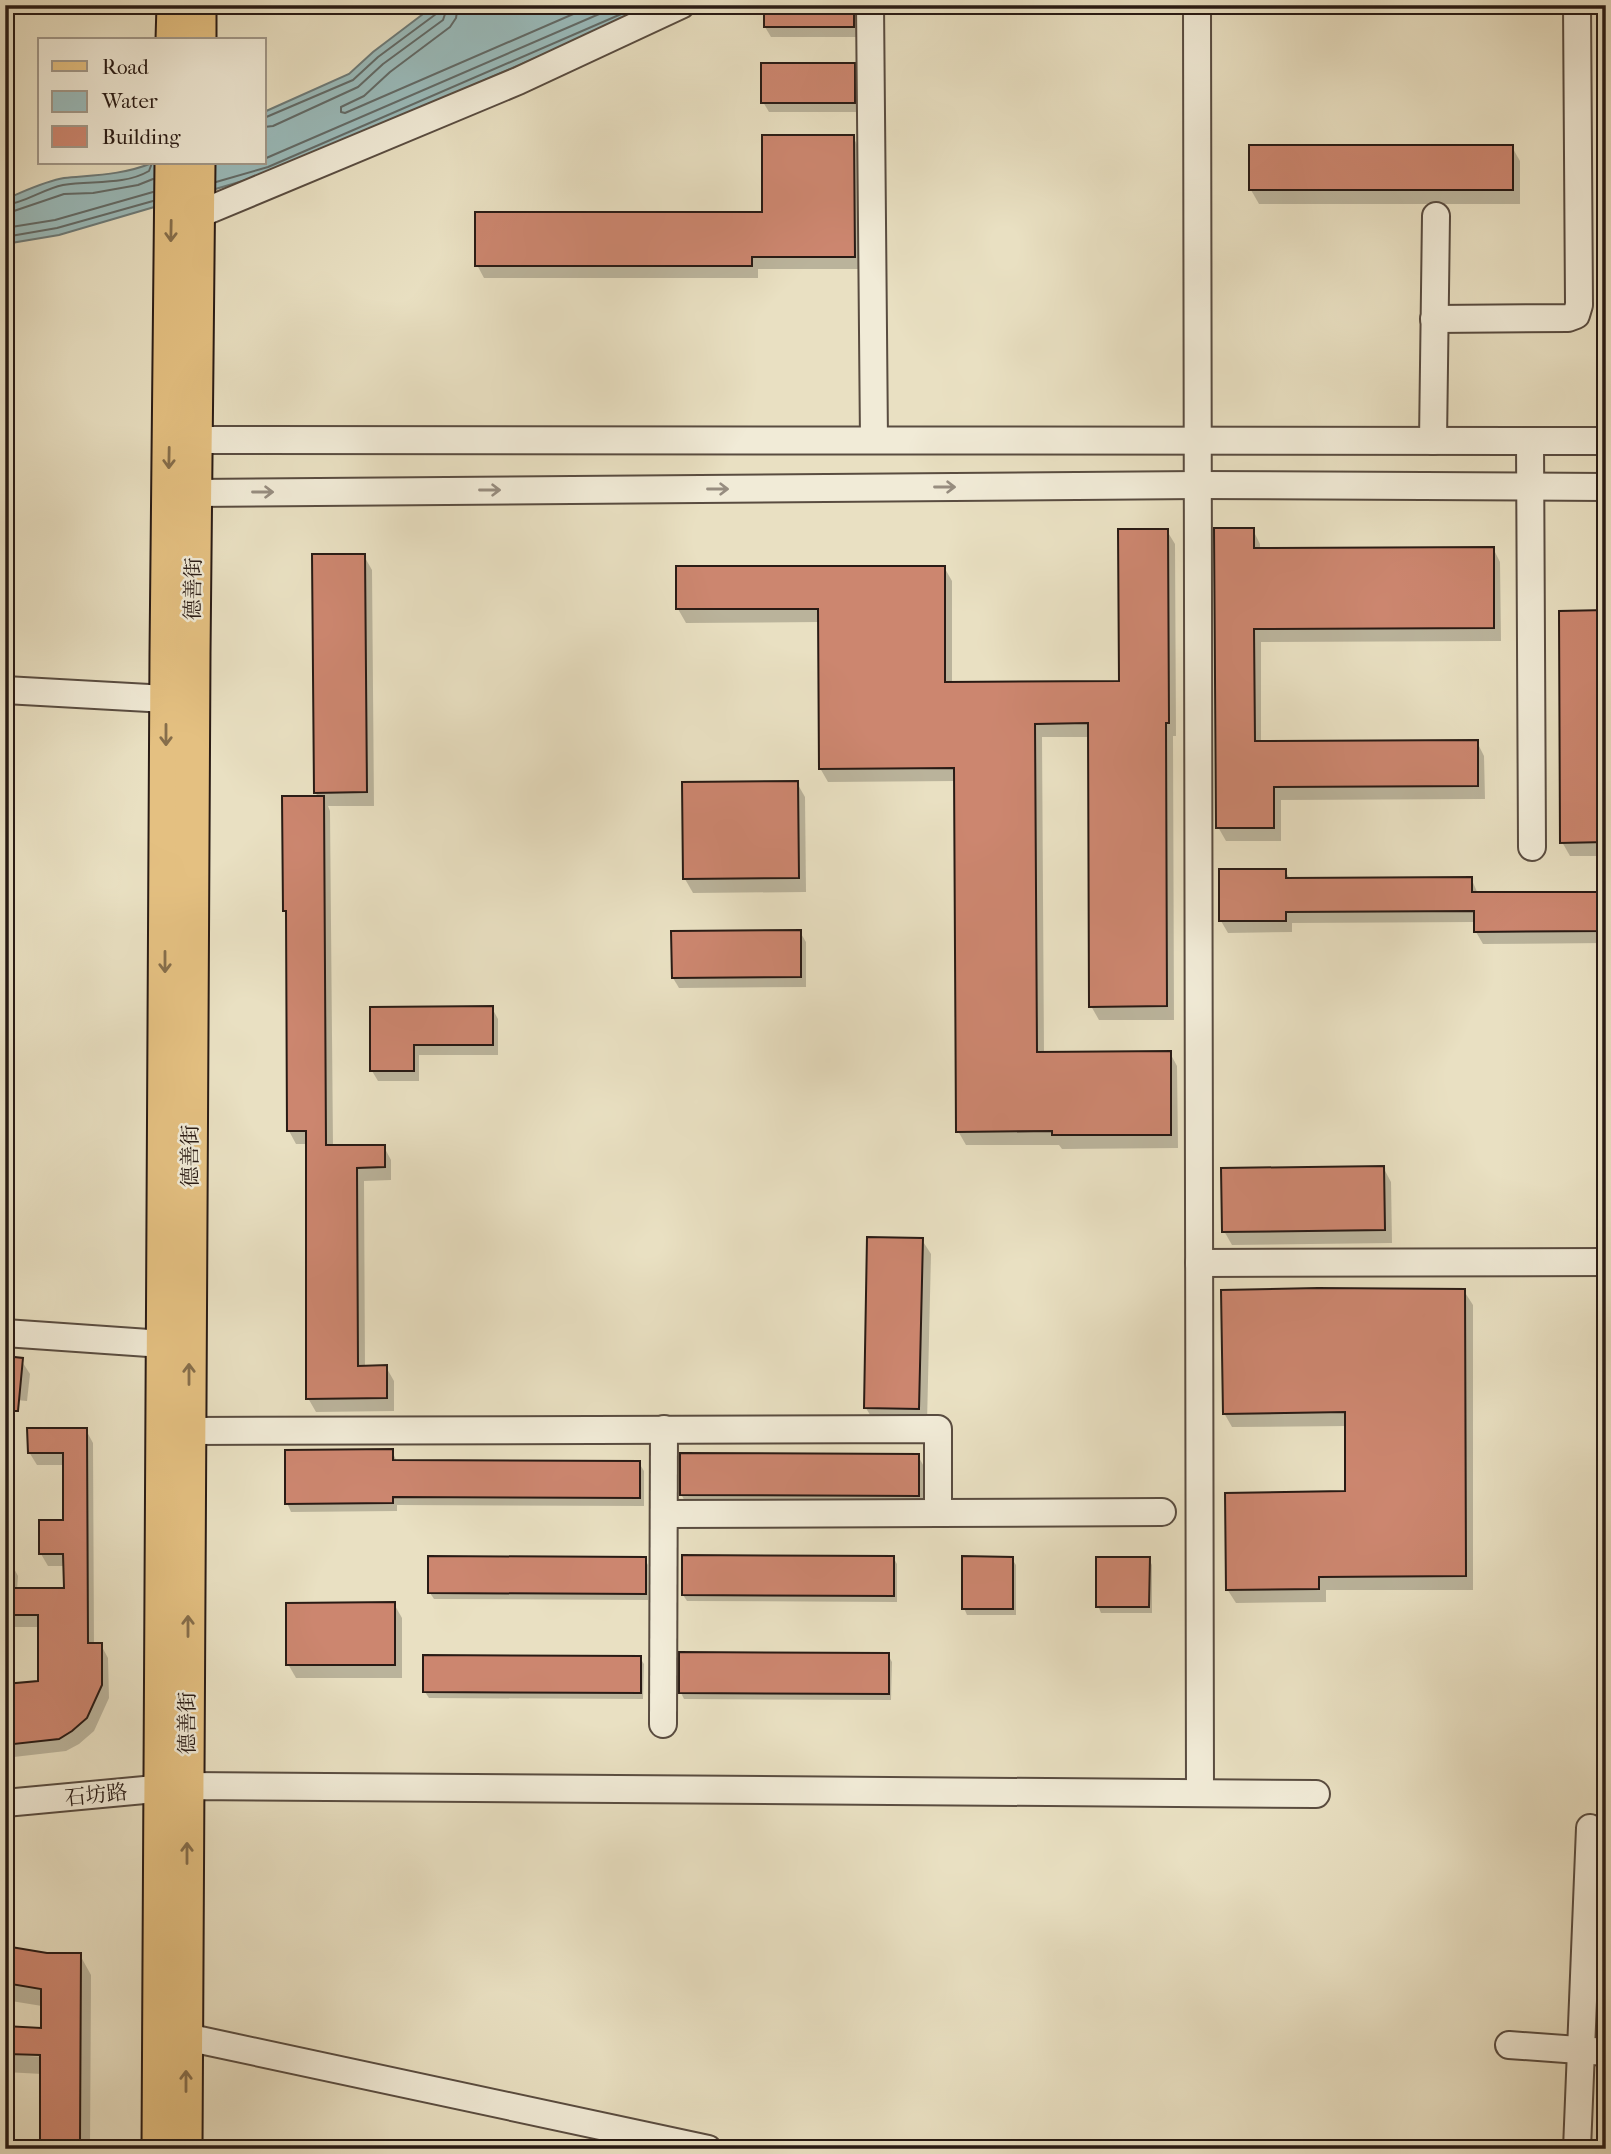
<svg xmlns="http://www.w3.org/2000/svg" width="1611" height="2154" font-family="'IM FELL French Canon','Noto Serif SC',serif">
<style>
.water{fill:#9abbbb;stroke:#6d7b79;stroke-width:2}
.shadow{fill:#0003;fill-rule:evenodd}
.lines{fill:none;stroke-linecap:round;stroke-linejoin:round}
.shore{stroke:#626b68;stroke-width:2}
.building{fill:#cc866f;stroke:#291b15;stroke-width:2}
.minor-casing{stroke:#594c40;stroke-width:30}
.major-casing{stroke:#291b15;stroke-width:37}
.minor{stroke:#f1ebd7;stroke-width:26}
.major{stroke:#e4c081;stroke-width:33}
.oneway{stroke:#866e4b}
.oneway2{stroke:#978d80}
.labels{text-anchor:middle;stroke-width:5;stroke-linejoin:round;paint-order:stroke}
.street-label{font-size:21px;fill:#291b15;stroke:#f1ebd7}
</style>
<rect width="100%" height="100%" fill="#e9e0c2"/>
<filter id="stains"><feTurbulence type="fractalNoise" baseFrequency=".00286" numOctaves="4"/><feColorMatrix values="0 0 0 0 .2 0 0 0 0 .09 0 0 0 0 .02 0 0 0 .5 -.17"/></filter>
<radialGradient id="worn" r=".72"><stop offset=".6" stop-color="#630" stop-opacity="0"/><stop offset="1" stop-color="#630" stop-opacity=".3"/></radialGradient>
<!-- water -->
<path class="water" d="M438 5H658L270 173 59 235 5 244V199C23 192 45 181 64 178 94 175 123 175 152 163H264V112L349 74 373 52 427 11Z"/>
<!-- shadow -->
<g class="shadow">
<path d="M765 5H859V37H771L765 27Z"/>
<path d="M854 65 860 75V112H769L763 102Z"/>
<path d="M853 137 860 150 861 269H758V278H484L477 265 764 214Z"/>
<path d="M1512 147 1520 161V204H1259L1251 190Z"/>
<path d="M1253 530 1260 544V550L1493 548 1500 562 1501 641 1261 642V743L1477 742 1484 756 1485 799 1281 800V841H1226L1218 827Z"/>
<path d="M1167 531 1175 544 1176 736H1173L1174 1020H1099L1091 1006 1090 737H1042L1044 1053H1170L1177 1066 1178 1148 1062 1149 1059 1145H966L958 1131 956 781 828 782 820 768V622L686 623 678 609 944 567 952 581V683H1120Z"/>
<path d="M364 556 372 570 374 806H328L330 811 333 1147H384L391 1160V1180L364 1181 365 1367H386L394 1381V1411L316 1412 308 1398V1144H296L289 1131 288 916 284 910 318 797 315 792Z"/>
<path d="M1606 612V856H1570L1562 842Z"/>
<path d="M797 783 805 797 806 892 693 893 685 879Z"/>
<path d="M1285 871 1290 879 1471 878 1478 894 1606 893V943L1483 944 1476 932V922L1292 923V932L1228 933 1221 921Z"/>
<path d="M800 932 806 942V987L679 988 673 978Z"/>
<path d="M492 1008 498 1019V1055H419V1081H378L372 1071 371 1009Z"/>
<path d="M1383 1167 1391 1182 1392 1243 1232 1245 1224 1231Z"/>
<path d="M922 1240 931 1254 927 1423 874 1422 866 1408Z"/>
<path d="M1464 1291 1473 1305V1590H1326V1602L1236 1603 1227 1589 1347 1493V1426L1232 1427 1224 1413Z"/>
<path d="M21 1360 30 1374 27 1401 5 1399Z"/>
<path d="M86 1430 93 1443 94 1645H101L108 1658 109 1698 94 1731 79 1744 66 1751 5 1758V1563H11L18 1576 17 1590H65V1566H48L41 1554 65 1521V1465H37L29 1452ZM13 1627H40V1683L7 1685Z"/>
<path d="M392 1451 397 1462 639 1463 644 1471V1506L397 1505V1511L291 1512 287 1503Z"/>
<path d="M918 1456 926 1470V1510L689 1509 681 1494Z"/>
<path d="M893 1557 897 1564V1602L687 1601 683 1595Z"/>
<path d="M645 1559 648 1565V1600L434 1599 430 1593Z"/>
<path d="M1012 1559 1016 1565V1615H967L964 1608Z"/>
<path d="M1149 1559 1152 1565V1613H1101L1098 1606Z"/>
<path d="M394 1604 402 1618V1678H296L288 1664Z"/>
<path d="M888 1655 892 1662 891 1700 684 1699 681 1693Z"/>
<path d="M640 1658 644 1664 643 1699 429 1698 425 1692Z"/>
<path d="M5 1948 47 1955H80L91 1975 90 2149H42V2074L5 2072V2055L49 2057 42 2030V2006L5 2000Z"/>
</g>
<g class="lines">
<!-- shore -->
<g class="shore">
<path d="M458 5 456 18 450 27 390 72 364 96 341 107V112L345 113 594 5"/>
<path d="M264 118 353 80 378 57 436 14 439 5"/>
<path d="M264 127 273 126 358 87 383 64 443 20 448 5"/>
<path d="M264 159 620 5"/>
<path d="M216 182 268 167 642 5"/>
<path d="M5 205C25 203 43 189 63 185 91 180 123 186 149 171L152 163"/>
<path d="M5 214 64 194 93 193 138 185 153 179"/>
<path d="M5 228 55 220 153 192"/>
<path d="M5 237 57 228 153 201"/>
</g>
</g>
<!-- building -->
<g class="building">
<rect x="764" y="5" width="90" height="22"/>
<rect x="761" y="63" width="94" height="40"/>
<path d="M762 135H854L855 257H752V266H475V212H762Z"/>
<rect x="1249" y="145" width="264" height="45"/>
<path d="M1214 528H1254V548L1494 547V628L1254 629 1255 741 1478 740V786L1274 787V828H1216Z"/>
<path d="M1118 529H1168L1169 723H1166L1167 1006 1089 1007 1088 723 1035 724 1037 1052 1171 1051V1135H1052V1131L956 1132 954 768 819 769 818 609H676V566H945V682L1119 681Z"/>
<path d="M312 554H365L367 792 314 793Z"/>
<path d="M1606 610V842L1560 843 1559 611Z"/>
<path d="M798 781 799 878 683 879 682 782Z"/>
<path d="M282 796H324L326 1145H385V1167L357 1168 358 1366 387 1365V1398L306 1399V1131H287L286 911H283Z"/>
<path d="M1219 869H1286V878L1472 877V892H1606V931L1474 932V911L1286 912V921H1219Z"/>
<path d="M801 930V977L672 978 671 931Z"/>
<path d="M493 1006V1045H414V1071H370V1007Z"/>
<path d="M1384 1166 1385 1230 1222 1232 1221 1168Z"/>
<path d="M867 1237 923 1238 919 1409 864 1408Z"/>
<path d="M1318 1288 1465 1289 1466 1576 1319 1577V1589L1226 1590 1225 1493 1345 1491V1412L1223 1414 1221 1290Z"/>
<path d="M5 1356 23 1358 18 1411H5Z"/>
<path d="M27 1428H87L88 1643H102V1685L87 1718 72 1731 59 1739 5 1745V1684L38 1681V1615H5V1588H64L63 1554H39V1520H63V1453H28Z"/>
<path d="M393 1449V1460L640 1461V1498L393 1497V1503L285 1504V1450Z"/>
<path d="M680 1453 919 1454V1496L680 1495Z"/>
<path d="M682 1555 894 1556V1596L682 1595Z"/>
<path d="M428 1556 646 1557V1594L428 1593Z"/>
<path d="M962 1556 1013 1557V1609H962Z"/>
<path d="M1096 1557H1150L1149 1607H1096Z"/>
<path d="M395 1602V1665H286V1603Z"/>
<path d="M679 1652 889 1653V1694L679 1693Z"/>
<path d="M423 1655 641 1656V1693L423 1692Z"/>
<path d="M5 1946 47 1953H81L80 2142H40V2055L5 2054V2026L41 2028V1989L5 1983Z"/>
</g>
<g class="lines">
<!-- minor casing -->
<g class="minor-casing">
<g id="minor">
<path d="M870 5 874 440"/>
<path d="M1197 5 1200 1793"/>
<path d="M197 215 518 81 681 5"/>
<path d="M1434 319 1568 318 1576 315 1579 305 1577 5"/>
<path d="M195 440 1606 441"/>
<path d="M1433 441 1436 216"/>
<path d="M1530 441 1532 847"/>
<path d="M194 493 1198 485 1606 487"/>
<path d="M5 690 167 699"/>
<path d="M1199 1263 1606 1262"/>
<path d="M5 1333 163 1344"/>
<path d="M189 1431 938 1429V1513L1162 1512"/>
<path d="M664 1514 938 1513"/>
<path d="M663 1724 664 1429"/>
<path d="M5 1803 187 1786 1316 1794"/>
<path d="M186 2037 708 2149"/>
<path d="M1509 2045 1606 2052"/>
<path d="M1577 2149 1590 1828"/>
</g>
</g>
<!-- major casing -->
<g class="major-casing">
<g id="major">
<path d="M173 40 174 5"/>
<path d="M199 40V5"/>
<path d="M159 2149 167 654 172 163"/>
<path d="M185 2149 193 654 198 163"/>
</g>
</g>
<!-- minor -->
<use href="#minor" class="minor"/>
<!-- major -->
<use href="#major" class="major"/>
</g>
<!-- one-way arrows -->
<defs><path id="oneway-shaft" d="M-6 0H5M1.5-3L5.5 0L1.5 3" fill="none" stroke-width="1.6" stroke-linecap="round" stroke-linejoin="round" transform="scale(1.75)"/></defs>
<g class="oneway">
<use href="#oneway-shaft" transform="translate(171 231) rotate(91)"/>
<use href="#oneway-shaft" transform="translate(169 458) rotate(91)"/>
<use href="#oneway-shaft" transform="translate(166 735) rotate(90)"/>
<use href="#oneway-shaft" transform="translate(165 962) rotate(90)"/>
<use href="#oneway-shaft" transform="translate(189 1374) rotate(-90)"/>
<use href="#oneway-shaft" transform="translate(188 1626) rotate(-90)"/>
<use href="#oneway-shaft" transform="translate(187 1853) rotate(-90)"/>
<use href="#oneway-shaft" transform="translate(186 2081) rotate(-90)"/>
</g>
<g class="oneway2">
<use href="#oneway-shaft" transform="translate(945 487)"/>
<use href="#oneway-shaft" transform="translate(718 489)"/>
<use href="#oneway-shaft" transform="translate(490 490)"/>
<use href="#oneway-shaft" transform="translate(263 492)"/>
</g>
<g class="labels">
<!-- street labels -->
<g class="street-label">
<text transform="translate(193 589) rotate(-89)" y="7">德善街</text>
<text transform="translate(190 1156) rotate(-90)" y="7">德善街</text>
<text transform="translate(187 1723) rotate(-90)" y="7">德善街</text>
<text transform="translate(96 1795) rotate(-6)" y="7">石坊路</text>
</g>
</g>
<!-- margin -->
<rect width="1611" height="2154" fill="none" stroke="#e9e0c2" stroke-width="28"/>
<rect x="7" y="7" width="1597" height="2140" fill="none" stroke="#291b15" stroke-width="3.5"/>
<rect x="14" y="14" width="1583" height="2126" fill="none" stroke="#291b15" stroke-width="2"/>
<!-- legend -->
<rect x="38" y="38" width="228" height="126" fill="#f1ebd7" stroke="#a19889" stroke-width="2"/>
<rect x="52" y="61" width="35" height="10" fill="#e4c081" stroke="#a19889" stroke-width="2"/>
<text x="102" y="74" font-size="21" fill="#291b15">Road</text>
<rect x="52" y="91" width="35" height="21" fill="#9abbbb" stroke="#a19889" stroke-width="2"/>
<text x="102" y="108" font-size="21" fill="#291b15">Water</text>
<rect x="52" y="126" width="35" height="21" fill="#cc866f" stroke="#a19889" stroke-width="2"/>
<text x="102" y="144" font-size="21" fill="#291b15">Building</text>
<rect width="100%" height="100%" filter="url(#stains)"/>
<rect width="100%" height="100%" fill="url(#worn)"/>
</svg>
